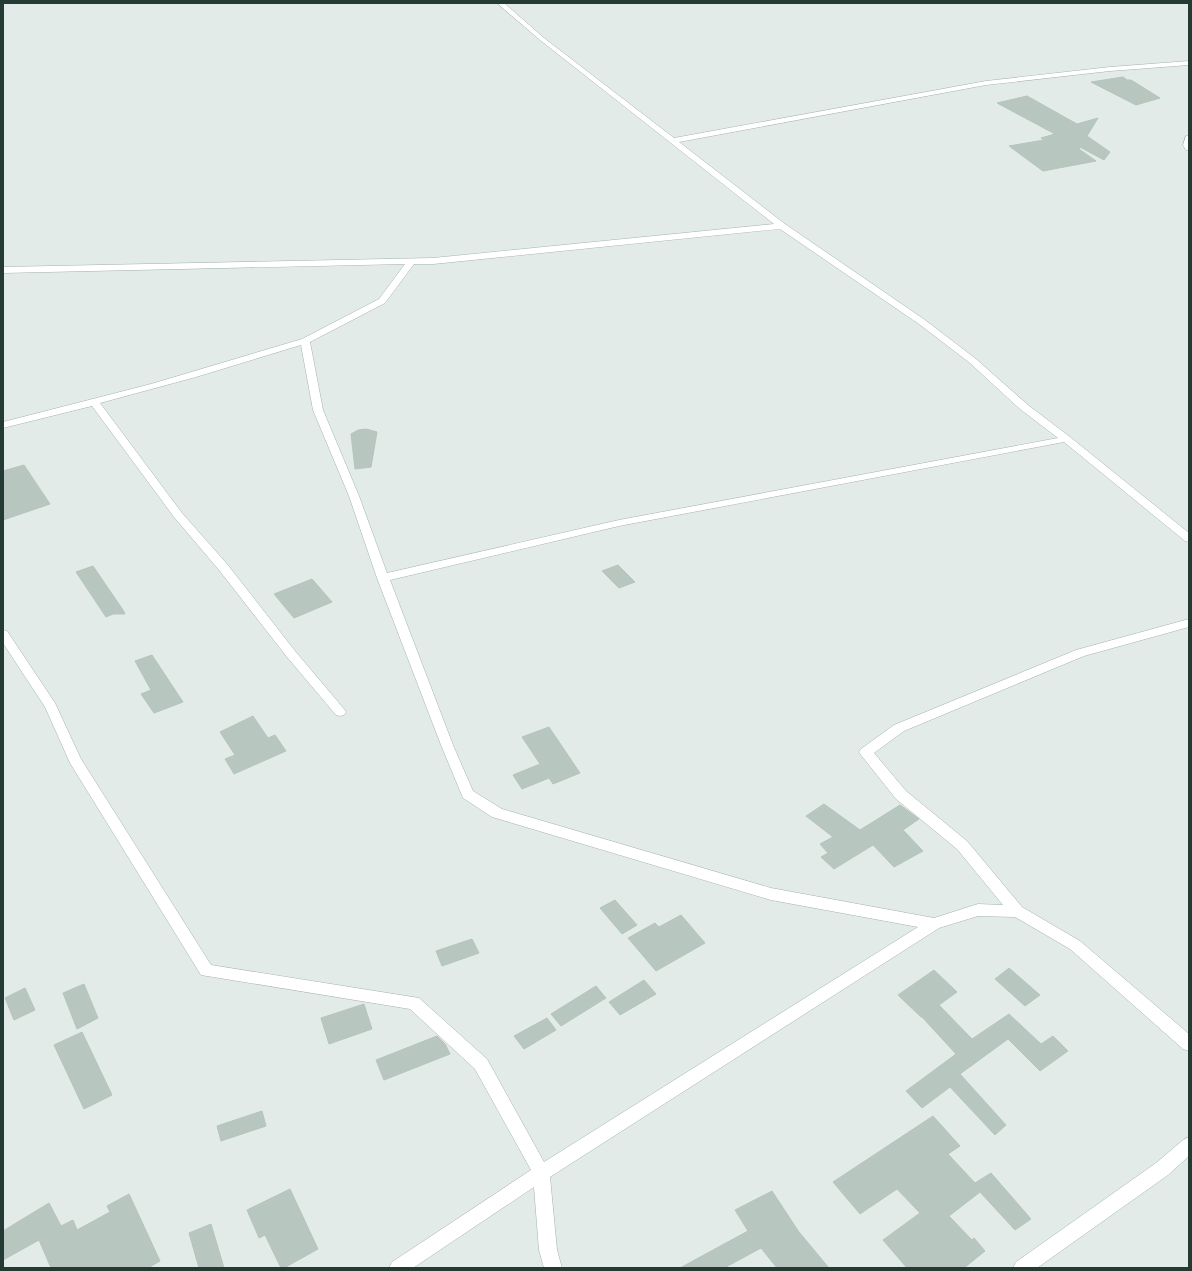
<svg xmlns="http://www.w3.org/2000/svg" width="1192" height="1271" font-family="Commissioner,sans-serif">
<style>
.building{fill:#b8c6c0;stroke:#b5c4bd}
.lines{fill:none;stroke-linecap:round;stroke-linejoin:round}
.minor-casing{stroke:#a5b3ae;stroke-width:1}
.minor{fill:#fff;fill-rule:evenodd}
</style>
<rect width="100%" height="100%" fill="#e2ebe7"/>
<!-- building -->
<g class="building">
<path d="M1123 77 1127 80H1131L1160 98 1136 105 1091 82Z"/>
<path d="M1027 96 1077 124 1098 118 1087 136 1110 152 1104 160 1080 147 1079 149 1096 161 1043 171 1009 146 1044 140 1041 138 1055 134 997 103Z"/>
<path d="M366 429 377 432 371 467 355 469 351 434 358 430Z"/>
<path d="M24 465 50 504 3 520V471Z"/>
<path d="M618 565 635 582 619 588 602 571Z"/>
<path d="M93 566 123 610 125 614H113L106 617 76 572Z"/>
<path d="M312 579 332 602 294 618 274 594Z"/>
<path d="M152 655 183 702 154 713 141 694 151 690 135 661Z"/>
<path d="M253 716 268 738 275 735 286 751 234 774 225 759 235 755 220 732Z"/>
<path d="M549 727 580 773 553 784 549 778 522 789 513 775 540 764 522 737Z"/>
<path d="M824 804 860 830 900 805 919 819 903 830 923 851 894 867 873 845 834 869 821 857 828 853 820 844 833 837 806 816Z"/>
<path d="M615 900 637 925 622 934 600 908Z"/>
<path d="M681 915 705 943 656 971 628 938 655 923 659 927Z"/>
<path d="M472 939 479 953 442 966 436 951Z"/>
<path d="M1009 968 1040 995 1025 1006 995 979Z"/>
<path d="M934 970 957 992 939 1005 972 1039 1009 1014 1041 1044 1053 1036 1068 1051 1040 1071 1008 1039 960 1074 1006 1125 995 1135 950 1087 922 1108 906 1091 956 1054 922 1017H921L898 995Z"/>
<path d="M644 980 656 994 620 1015 609 1002Z"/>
<path d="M84 984 98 1018 77 1029 63 993Z"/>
<path d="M596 986 606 998 561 1026 551 1014Z"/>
<path d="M25 988 35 1010 14 1020 5 998Z"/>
<path d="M364 1004 372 1029 329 1044 321 1018Z"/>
<path d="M547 1018 556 1030 524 1049 514 1036Z"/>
<path d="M82 1032 112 1095 84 1109 54 1045Z"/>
<path d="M437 1036 445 1044 450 1054 384 1080 376 1060Z"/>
<path d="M262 1111 266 1126 221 1141 217 1126Z"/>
<path d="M933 1116 960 1146 948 1154 975 1183 991 1173 1031 1219 1015 1230 980 1192 949 1216 972 1240 974 1238 985 1251 964 1268H907L883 1240 920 1213 897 1189 860 1214 833 1182Z"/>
<path d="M290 1189 318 1249 284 1268H281L265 1235 259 1238 247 1210Z"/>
<path d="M772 1191 799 1232 829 1268H777L761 1248 724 1268H680L748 1231 735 1210Z"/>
<path d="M129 1194 160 1261 148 1268H51L39 1240 3 1260V1231L49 1203 61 1226 73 1220 77 1230 110 1212 107 1206Z"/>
<path d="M211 1224 224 1268H199L189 1233Z"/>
</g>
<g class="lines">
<!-- minor casing -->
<g class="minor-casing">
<g id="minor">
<path d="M497 3H504L544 38 674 138 986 81 1110 67 1189 61V65L1110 71 986 85 679 142 785 224 925 320 976 359 1028 405 1070 437 1189 533V542L1185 541 1064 442 619 526 390 580 453 745 473 791 502 809 771 888 934 918 978 904 1003 905 957 849 896 799 861 755 859 752 861 749 894 725 1076 650 1189 619V627L1084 656 904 731 874 753 906 791 967 841 1022 907 1080 941 1189 1034V1051L1183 1049 1070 949 1015 917 978 916 939 928 550 1177 557 1250 562 1268H544L539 1250 534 1187 413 1268H389L392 1262 531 1170 475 1069 410 1009 201 975 70 763 45 707 3 643V630L7 631 55 703 81 759 211 965 419 998 487 1059 544 1162 918 927 771 900 492 817 463 798 441 745 377 578 349 496 313 410 301 345 196 377 100 403 182 513 227 564 295 651 344 709 346 712 344 715 340 716 336 715 287 657 219 570 174 517 92 406 3 428V422L151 384 302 339 379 299 405 264 3 273V267L433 258 774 224 540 40ZM780 229 919 324 970 363 1020 409 1058 438 619 520 387 573 359 496 323 410 310 342 385 303 414 264H433Z"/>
<path d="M1186 136H1189V150H1186L1183 145Z"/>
<path d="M1189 1137V1156L1168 1175 1037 1268H1013L1016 1262 1156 1163 1183 1140Z"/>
</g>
</g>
<!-- minor -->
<use href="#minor" class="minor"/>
</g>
<!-- border -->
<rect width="1192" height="1271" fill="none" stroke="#233b34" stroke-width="8"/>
</svg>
